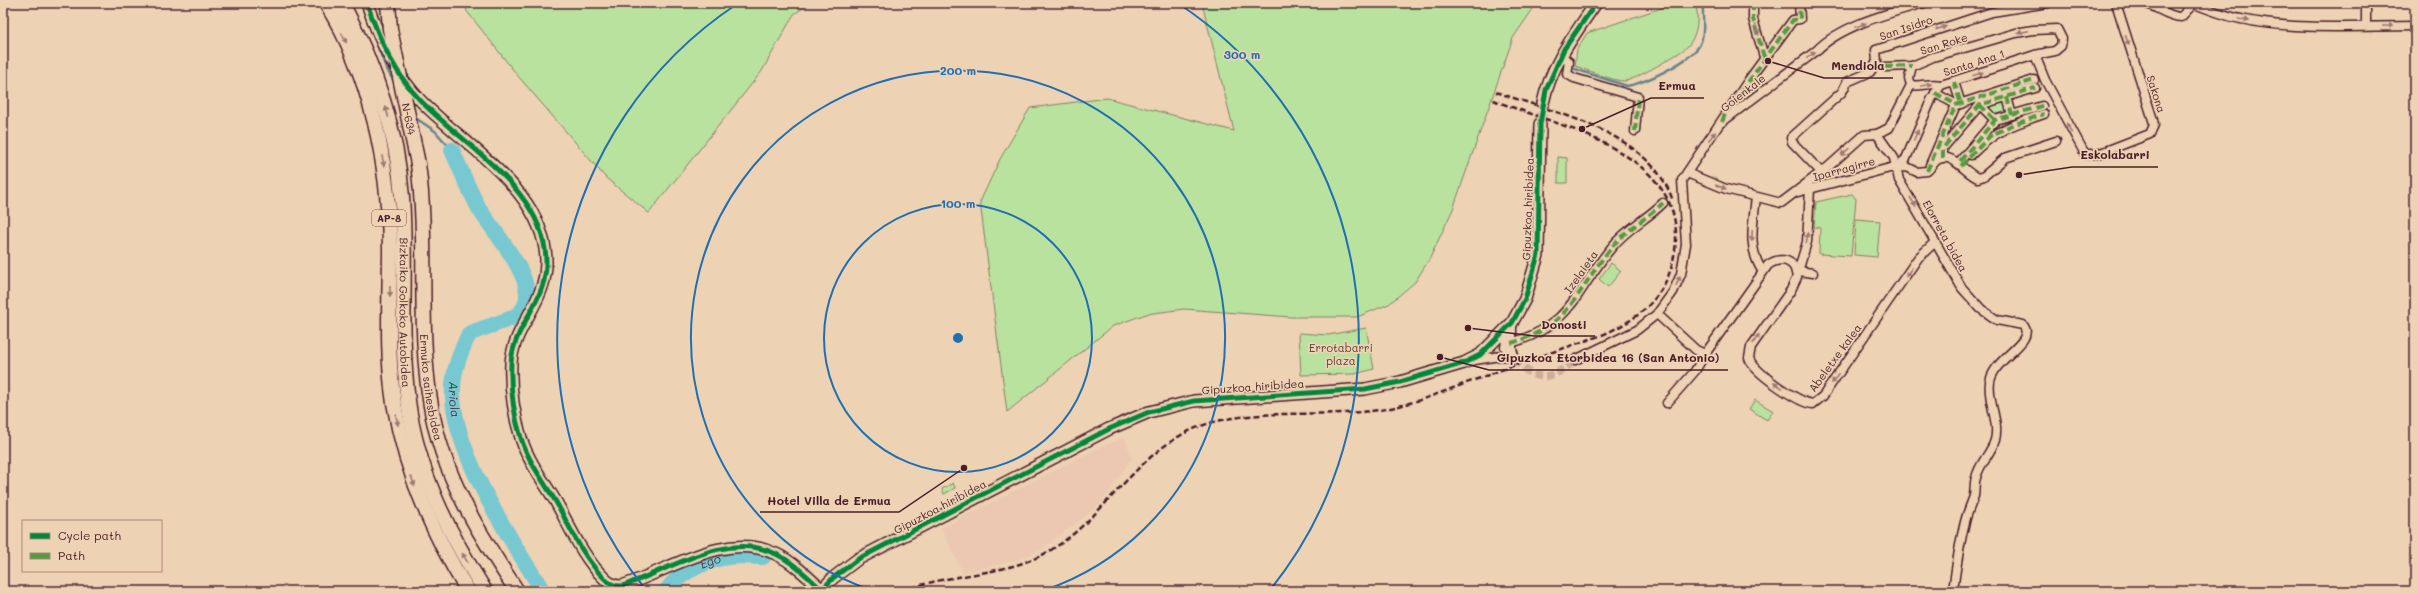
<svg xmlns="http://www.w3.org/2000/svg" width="2418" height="594" font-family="Mali,sans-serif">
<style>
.built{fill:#ecc8b2}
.green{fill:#b9e29e;stroke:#828064}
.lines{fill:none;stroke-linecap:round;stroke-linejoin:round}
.stream{stroke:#66848f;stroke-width:2.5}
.river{stroke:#78c8d2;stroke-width:16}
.street-tunnel{stroke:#ccae99;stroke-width:8;stroke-dasharray:8 4;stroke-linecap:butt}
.secondary-tunnel{stroke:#ccae99;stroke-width:11;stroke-dasharray:11 5.5;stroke-linecap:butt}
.street-casing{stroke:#4a1f2b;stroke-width:11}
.secondary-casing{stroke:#4a1f2b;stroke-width:14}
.highway-casing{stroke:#4a1f2b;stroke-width:17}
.street{stroke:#edd2b4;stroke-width:8}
.secondary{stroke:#edd2b4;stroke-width:11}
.highway{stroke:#edd2b4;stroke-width:14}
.rail{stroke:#4a1f2b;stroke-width:2.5;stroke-dasharray:6 3;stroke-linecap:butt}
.highway-bridge-casing{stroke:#4a1f2b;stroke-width:17;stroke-linecap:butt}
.highway-bridge{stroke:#edd2b4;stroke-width:14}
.quiet{stroke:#559a41;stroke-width:4;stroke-dasharray:8 4;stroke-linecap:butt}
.cycleway-casing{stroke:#edd2b4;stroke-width:8}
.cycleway{stroke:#00873e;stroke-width:5}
.oneway{fill:#9c7870}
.ring{fill:none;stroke:#1f6fb2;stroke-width:2}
.labels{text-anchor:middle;stroke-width:3.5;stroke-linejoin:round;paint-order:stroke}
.shield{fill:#edd2b4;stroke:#7b5554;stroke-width:1}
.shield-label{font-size:10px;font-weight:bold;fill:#4a1f2b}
.street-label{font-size:11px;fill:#4a1f2b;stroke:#edd2b4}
.park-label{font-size:11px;fill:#5b3c3c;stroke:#edd2b4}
.water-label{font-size:12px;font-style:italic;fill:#513844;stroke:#edd2b4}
.centre{fill:#1f6fb2;stroke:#edd2b4;stroke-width:2}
.ring-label{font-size:12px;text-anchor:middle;font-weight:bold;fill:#1f6fb2;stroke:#edd2b4;stroke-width:3.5;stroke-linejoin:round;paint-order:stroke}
.leader{fill:none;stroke:#4a1f2b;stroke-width:1.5}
.callout-dot{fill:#4a1f2b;stroke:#edd2b4;stroke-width:1.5}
.callout-label{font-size:12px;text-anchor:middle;font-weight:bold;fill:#4a1f2b;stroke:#edd2b4;stroke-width:3.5;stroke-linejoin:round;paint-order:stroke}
</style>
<rect width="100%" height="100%" fill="#edd2b4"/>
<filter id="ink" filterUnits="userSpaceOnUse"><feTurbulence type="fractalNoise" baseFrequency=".025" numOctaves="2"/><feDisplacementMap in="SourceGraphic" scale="8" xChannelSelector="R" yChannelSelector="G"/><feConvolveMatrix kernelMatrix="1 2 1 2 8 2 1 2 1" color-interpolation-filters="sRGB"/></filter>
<g filter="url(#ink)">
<!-- built -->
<path class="built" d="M1124 437 1132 458 1100 505 1040 550 1017 560 963 573 941 528 1094 450Z"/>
<!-- green -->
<g class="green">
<path d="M472 3H811L794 14 762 71 649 213 606 178 518 76 466 10Z"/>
<path d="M1202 3H1537L1513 38 1453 209 1430 258 1415 282 1389 304 1357 317H1291L1184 309 1146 314 1113 326 1007 412 980 202 1000 159 1030 108 1107 98 1234 131Z"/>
<path d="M1676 3H1695C1700 16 1697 37 1687 47 1681 53 1633 81 1625 81 1615 82 1586 69 1575 66L1577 49 1587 33Z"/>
<path d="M2006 99 2010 114 1997 118 1984 106Z"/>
<path d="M1558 157 1567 158V183H1558Z"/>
<path d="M1852 194 1856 199 1851 256 1819 254 1820 228 1814 227 1816 202Z"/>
<path d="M1856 219 1880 221 1877 257 1854 255Z"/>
<path d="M1611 263 1621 271 1608 287 1599 279Z"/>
<path d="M1366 328 1374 369 1355 374 1301 375 1299 333 1328 335Z"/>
<path d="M1755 400 1773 411 1767 420 1749 409Z"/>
<path d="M953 483 955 488 944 494 942 489Z"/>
</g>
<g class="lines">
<!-- stream -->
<g class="stream">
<path d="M361 3 386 68 395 83"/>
<path d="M1572 68 1627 86C1645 83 1689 62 1699 46 1706 35 1702 15 1703 3"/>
<path d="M414 117 435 131 452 150"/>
</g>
<!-- river -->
<g class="river">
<path id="s1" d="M452 150C461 170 469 191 480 210 493 232 550 292 517 315 509 321 481 328 469 334 461 351 454 367 453 386 449 447 511 540 543 591"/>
<path id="s2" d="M666 591C679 572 706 561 728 557 739 555 752 557 763 557"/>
</g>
<!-- street-tunnel -->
<path class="street-tunnel" d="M1515 359C1536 384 1552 380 1575 360"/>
<!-- secondary-tunnel -->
<path class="secondary-tunnel" d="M1540 124 1543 103"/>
<!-- street casing -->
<g class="street-casing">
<g id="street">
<path d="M1753 3V19L1764 57"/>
<path d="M2145 3C2157 7 2169 17 2181 17L2194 3"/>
<path d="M2192 3C2208 9 2225 16 2241 19 2296 31 2359 26 2415 26"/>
<path d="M2366 26V3"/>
<path d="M2035 55 2045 80 2085 154H2098L2150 134 2154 125 2153 120 2116 3"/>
<path d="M1561 56 1569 62 1567 74 1574 78 1638 97 1635 131"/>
<path d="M1885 67 1912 66 1933 57 2016 33 2033 30 2057 29 2062 39 2061 46 2055 51 2035 55 1941 85 1932 98 1905 161 1896 168"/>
<path d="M1954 82 1961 104"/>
<path d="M1911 85C1921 87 1930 82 1941 85"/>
<path d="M1911 85 1909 78 1912 66"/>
<path d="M1935 93 1957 105"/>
<path d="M2007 97 2012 115"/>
<path d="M1980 105 1995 120 1994 123"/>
<path d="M1722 122 1816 51C1841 25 1890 13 1924 3"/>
<path d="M1877 134 1894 158 1899 180 1962 288 1981 309 1997 320 2023 325C2037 342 1994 357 1990 382 1987 401 2000 422 1995 440 1991 454 1979 463 1976 478 1974 483 1975 490 1974 496 1971 505 1967 513 1965 522 1959 545 1956 568 1953 591"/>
<path d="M1877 134 1889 128 1911 85"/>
<path d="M1971 155C1996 130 2011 125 2044 114"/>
<path d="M1943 158V148L1980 105 2035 88"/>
<path d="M1960 161 1995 120 2042 106"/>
<path d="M1930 165 1956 105 2034 80"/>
<path d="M1821 172 1792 142 1791 138 1842 92 1847 82 1870 72 1877 62 1876 50 1992 12 2048 3"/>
<path d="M1687 173 1726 189 1781 203 1827 168 1864 135 1877 134"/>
<path d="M1798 192 1890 168 1907 167 1917 172 1927 171C1931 168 1933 163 1937 160 1951 150 1966 174 1978 178L1984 176 2005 158 2056 141"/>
<path d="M1756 197C1753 224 1747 249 1763 272"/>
<path d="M1798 271 1813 273"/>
<path d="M1797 275 1807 242 1810 189"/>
<path d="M1657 314 1696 350 1705 354 1768 265C1777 258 1790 258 1795 269L1797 277 1791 290 1751 347 1749 358C1752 371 1800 404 1813 404L1823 396 1918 258 1934 243"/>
<path d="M1512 323V349L1515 359"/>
<path d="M1508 331 1505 347 1509 357"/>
<path d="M1511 343C1573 325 1575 291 1612 247 1626 229 1647 219 1663 203"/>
<path d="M1475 360 1500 356 1514 357"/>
<path d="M1575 360 1637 330 1657 314 1673 292 1681 274 1686 244 1682 180 1748 81 1793 20 1800 19 1799 3"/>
<path d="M1667 403 1695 371 1705 354"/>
</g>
</g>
<!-- secondary casing -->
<g class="secondary-casing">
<g id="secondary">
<path d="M367 3C378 37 395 74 420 100 461 143 536 185 545 249 553 300 514 320 511 363 510 387 514 415 521 438 528 461 544 482 556 502 570 527 583 558 604 578 609 584 615 586 622 586 670 570 726 530 776 554 793 562 809 578 822 590"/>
<path d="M1543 103C1551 65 1574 35 1596 3"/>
<path d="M821 591 833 578 858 559 1109 429 1149 412 1194 401 1365 389 1400 382 1464 363 1480 355 1512 323 1525 299 1538 255 1540 124"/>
</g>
</g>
<!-- highway casing -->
<g class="highway-casing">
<g id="highway">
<path d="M326 3C371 75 389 164 390 248 390 299 386 352 394 403 405 471 432 533 468 591"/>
<path id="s3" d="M342 3C374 64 397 128 402 197 407 264 399 333 408 401 417 470 448 532 485 591"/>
<path id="s4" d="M418 164C429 244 417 326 431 406 442 474 479 534 517 591"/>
</g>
</g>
<!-- street -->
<use href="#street" class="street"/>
<!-- secondary -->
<use href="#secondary" class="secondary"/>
<!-- highway -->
<use href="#highway" class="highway"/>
<!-- rail -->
<g class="rail">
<path d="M1496 92C1558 114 1650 132 1673 201"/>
<path d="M903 591C950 572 1007 577 1051 550 1107 516 1138 449 1201 426 1252 407 1324 418 1380 410 1416 404 1449 389 1483 377 1522 362 1562 349 1602 335 1635 321 1662 301 1672 265 1701 156 1566 129 1493 100"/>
</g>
<!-- highway-bridge casing -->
<g class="highway-bridge-casing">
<g id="highway-bridge">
<path id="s5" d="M388 3 390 29 418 164"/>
</g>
</g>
<!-- highway-bridge -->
<use href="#highway-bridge" class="highway-bridge"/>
<!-- quiet -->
<g class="quiet">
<path d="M1753 3V19L1764 57"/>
<path d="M1885 67 1912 66"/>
<path d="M1954 82 1961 104"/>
<path d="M1935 93 1957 105"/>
<path d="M2007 97 2012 115"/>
<path d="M1980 105 1995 120 1993 124"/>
<path d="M1722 122 1725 114 1793 20 1800 19 1799 3"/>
<path d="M1635 131 1638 97"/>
<path d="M1943 158V148L1980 105 2035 88"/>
<path d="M1960 161 1995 120 2042 106"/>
<path d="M1961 166 1990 136 2010 126 2044 114"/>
<path d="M1927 171 1956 105 2034 80"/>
<path d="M1511 343C1573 325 1575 291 1612 247 1626 229 1647 219 1663 203"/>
</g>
<!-- cycleway casing -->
<g class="cycleway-casing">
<g id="cycleway">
<path d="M367 3C378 37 395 74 420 100 461 143 536 185 545 249 553 300 514 320 511 363 510 387 514 415 521 438 528 461 544 482 556 502 570 527 583 558 604 578 609 584 615 586 622 586 670 570 726 530 776 554 793 562 809 578 822 590"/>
<path d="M821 591 833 578 858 559 1109 429 1149 412 1194 401 1365 389 1400 382 1464 363 1480 355 1512 323 1525 299 1538 255 1540 124 1546 90 1564 49 1596 3"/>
</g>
</g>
<!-- cycleway -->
<use href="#cycleway" class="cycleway"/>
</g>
<!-- one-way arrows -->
<defs><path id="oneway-solid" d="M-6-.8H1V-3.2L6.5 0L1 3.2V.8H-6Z"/></defs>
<g class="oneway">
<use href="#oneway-solid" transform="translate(2244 20) rotate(10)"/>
<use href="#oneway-solid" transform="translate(1861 25) rotate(-21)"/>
<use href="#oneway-solid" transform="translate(2388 26)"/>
<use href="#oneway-solid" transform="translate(1941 28) rotate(-17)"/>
<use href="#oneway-solid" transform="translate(1757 30) rotate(73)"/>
<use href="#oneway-solid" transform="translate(2023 32) rotate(167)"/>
<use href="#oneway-solid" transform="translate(344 38) rotate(64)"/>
<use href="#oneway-solid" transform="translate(2127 40) rotate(71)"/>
<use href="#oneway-solid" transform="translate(1811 55) rotate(-37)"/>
<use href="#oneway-solid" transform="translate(1978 74) rotate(-18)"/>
<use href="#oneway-solid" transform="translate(1926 85) rotate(-12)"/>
<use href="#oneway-solid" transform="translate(387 112) rotate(-105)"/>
<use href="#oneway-solid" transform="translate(2069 128) rotate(-117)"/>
<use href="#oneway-solid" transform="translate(1916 135) rotate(-67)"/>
<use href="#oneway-solid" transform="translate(1712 136) rotate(-52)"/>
<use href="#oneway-solid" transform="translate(1845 152) rotate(138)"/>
<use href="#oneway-solid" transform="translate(383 161) rotate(79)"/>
<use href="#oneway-solid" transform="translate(1721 187) rotate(20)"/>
<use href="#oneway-solid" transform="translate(1913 202) rotate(59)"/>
<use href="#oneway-solid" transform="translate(1752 236) rotate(93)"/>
<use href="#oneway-solid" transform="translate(1807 238) rotate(-83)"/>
<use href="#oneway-solid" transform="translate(1909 272) rotate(124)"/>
<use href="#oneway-solid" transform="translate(1678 281) rotate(-67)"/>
<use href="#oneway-solid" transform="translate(390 291) rotate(90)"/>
<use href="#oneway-solid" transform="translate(1756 339) rotate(-56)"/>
<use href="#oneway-solid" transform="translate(1835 379) rotate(125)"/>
<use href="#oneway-solid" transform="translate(1778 385) rotate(-144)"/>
<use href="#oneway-solid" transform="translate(397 420) rotate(79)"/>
<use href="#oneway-solid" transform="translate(413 481) rotate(70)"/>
<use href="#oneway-solid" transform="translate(465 558) rotate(-121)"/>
</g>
</g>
<!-- distance rings -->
<g class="ring">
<circle cx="958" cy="338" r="134"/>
<path d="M871 590A267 267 0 1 1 1045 590"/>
<path d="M646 590A401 401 0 0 1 737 4M1179 4A401 401 0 0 1 1270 590"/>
</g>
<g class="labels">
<!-- shield labels -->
<rect class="shield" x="372" y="210" width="34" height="16" rx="3"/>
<g class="shield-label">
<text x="389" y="222">AP-8</text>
</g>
<!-- street labels -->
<g class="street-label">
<text transform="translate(1906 28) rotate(-19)" y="4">San Isidro</text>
<text transform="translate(1944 44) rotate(-17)" y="4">San Roke</text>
<text transform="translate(1974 63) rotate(-18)" y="4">Santa Ana 1</text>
<text transform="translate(1743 93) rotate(-38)" y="4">Goienkale</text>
<text transform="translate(2156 94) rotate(72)" y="4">Sakona</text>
<text dy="4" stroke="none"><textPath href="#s5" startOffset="118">N-634</textPath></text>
<text transform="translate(1844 169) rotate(-15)" y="4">Iparragirre</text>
<text transform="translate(1528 209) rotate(-88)" y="4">Gipuzkoa hiribidea</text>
<text transform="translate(1945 236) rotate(61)" y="4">Elorreta bidea</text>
<text transform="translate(1581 272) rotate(-55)" y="4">Izelaieta</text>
<text dy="4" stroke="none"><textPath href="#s3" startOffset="320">Bizkaiko Golkoko Autobidea</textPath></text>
<text transform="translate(1835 358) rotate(-54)" y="4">Abeletxe kalea</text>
<text dy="4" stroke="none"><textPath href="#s4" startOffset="224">Ermuko saihesbidea</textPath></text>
<text transform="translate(1253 387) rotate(-4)" y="4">Gipuzkoa hiribidea</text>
<text transform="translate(940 507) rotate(-28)" y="4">Gipuzkoa hiribidea</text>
</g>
<!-- park labels -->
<g class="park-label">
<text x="1341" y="352">Errotabarri<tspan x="1341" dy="13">plaza</tspan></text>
</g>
<!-- water labels -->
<g class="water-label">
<text dy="4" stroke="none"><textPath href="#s1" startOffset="308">Ariola</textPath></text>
<text dy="4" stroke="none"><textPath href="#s2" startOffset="54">Ego</textPath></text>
</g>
</g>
<circle cx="958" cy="338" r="6" class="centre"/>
<g class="ring-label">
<text x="1242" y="59">300 m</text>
<text x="958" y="75">200 m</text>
<text x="958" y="208">100 m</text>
</g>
<!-- callouts -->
<path class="leader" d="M1768 61L1824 78H1893M1582 129L1651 98H1704M2019 175L2072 167H2158M1468 328L1534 336H1595M1440 357L1489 370H1728M964 468L899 512H760"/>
<g class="callout-dot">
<circle cx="1768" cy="61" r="4"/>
<circle cx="1582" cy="129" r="4"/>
<circle cx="2019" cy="175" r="4"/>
<circle cx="1468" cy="328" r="4"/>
<circle cx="1440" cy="357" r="4"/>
<circle cx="964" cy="468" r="4"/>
</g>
<g class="callout-label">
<text x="1858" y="70">Mendiola</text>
<text x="1677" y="90">Ermua</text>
<text x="2115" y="159">Eskolabarri</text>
<text x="1564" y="329">Donosti</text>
<text x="1608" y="362">Gipuzkoa Etorbidea 16 (San Antonio)</text>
<text x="829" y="505">Hotel Villa de Ermua</text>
</g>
<!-- margin -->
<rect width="2418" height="594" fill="none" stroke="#edd2b4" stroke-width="16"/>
<rect x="8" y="8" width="2402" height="578" fill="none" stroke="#4a1f2b" stroke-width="1.5" filter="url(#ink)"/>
<!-- legend -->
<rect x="22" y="520" width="140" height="52" fill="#edd2b4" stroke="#ac8a7d"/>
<rect x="30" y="533" width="20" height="6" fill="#00873e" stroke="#ac8a7d"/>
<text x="58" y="540" font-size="12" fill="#4a1f2b">Cycle path</text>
<rect x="30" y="553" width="20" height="6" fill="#559a41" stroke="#ac8a7d"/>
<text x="58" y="560" font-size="12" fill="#4a1f2b">Path</text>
</svg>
